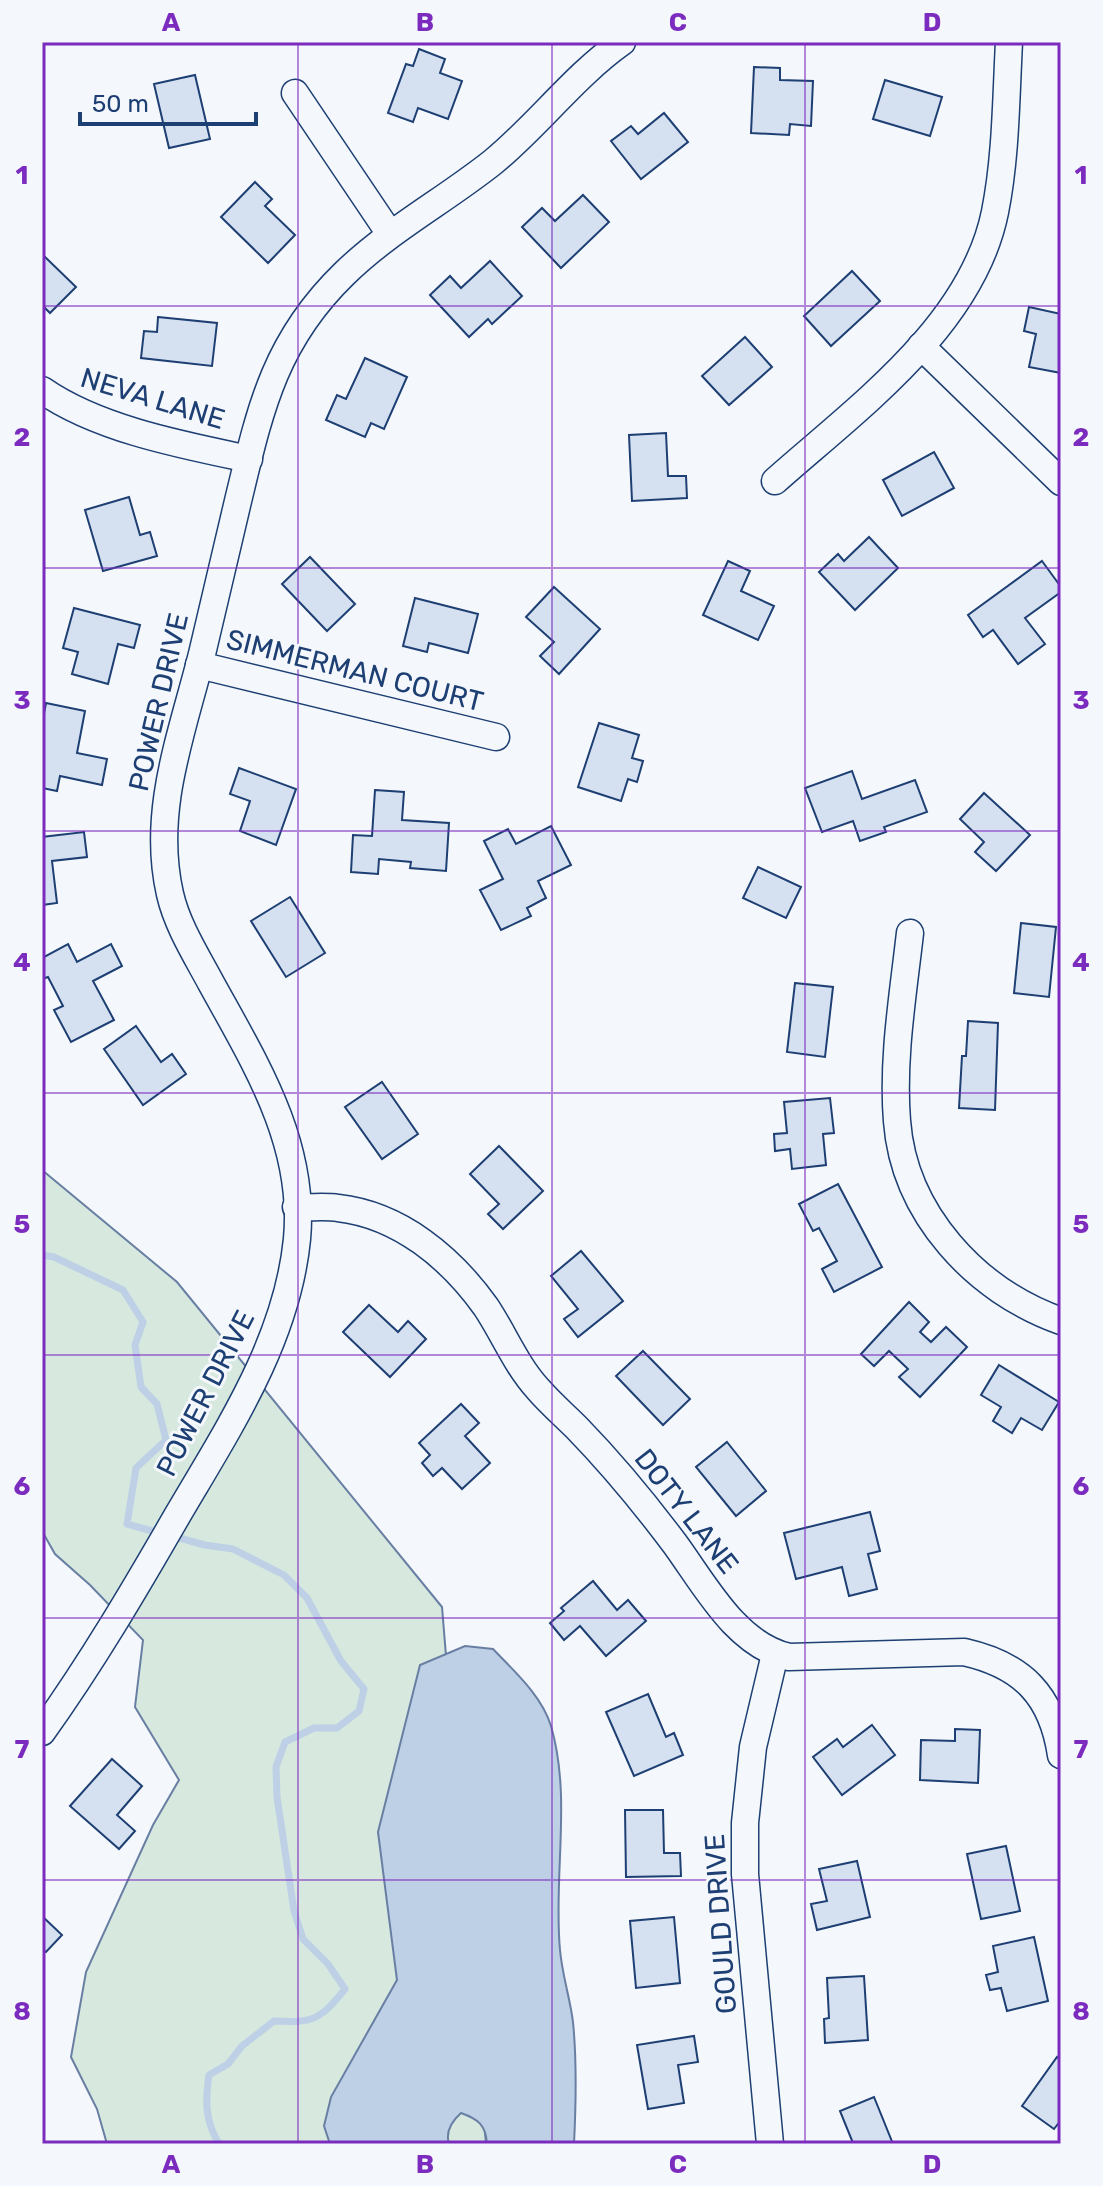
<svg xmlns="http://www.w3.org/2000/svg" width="1103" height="2186" font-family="Rubik,sans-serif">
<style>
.green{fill:#d7e8df;stroke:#687fa3;stroke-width:2}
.water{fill:#bed0e5;stroke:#687fa3;stroke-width:2}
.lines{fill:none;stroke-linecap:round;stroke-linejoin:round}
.stream{stroke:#bed0e5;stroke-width:7}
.building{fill:#d5e0f0;stroke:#1d3f73;stroke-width:2}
.minor-casing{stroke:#1d3f73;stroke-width:29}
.minor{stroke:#f4f7fb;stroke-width:26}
.grid{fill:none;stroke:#7b2cbf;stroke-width:2;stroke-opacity:0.55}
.labels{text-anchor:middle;stroke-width:6;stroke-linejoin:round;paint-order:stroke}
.street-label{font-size:28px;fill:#1d3f73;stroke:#f4f7fb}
.neatline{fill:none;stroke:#7b2cbf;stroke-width:3}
.grid-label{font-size:26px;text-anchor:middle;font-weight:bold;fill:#7b2cbf}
</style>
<rect width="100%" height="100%" fill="#f4f7fb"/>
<!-- green -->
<path class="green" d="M42 1170 177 1282 442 1607 486 2144H107L97 2109 71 2057 86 1972 153 1825 179 1780 135 1707 143 1640 90 1585 55 1554 42 1531Z"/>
<!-- water -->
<path class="water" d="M465 1646 493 1649C514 1671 542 1696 551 1726 572 1798 553 1876 560 1950 562 1974 570 1998 573 2022 577 2062 576 2104 574 2144H487C486 2125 478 2119 461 2113 452 2121 445 2131 449 2144H330L324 2126 331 2097 397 1980 378 1832 420 1665Z"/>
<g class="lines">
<!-- stream -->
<g class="stream">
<path d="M42 1255 54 1257 123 1290 143 1322 135 1345 141 1387 157 1404 166 1440 136 1468 127 1524 160 1533"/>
<path d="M172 1536 205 1545 233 1549 284 1575 307 1598 341 1661 364 1689 359 1711 337 1728H314L285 1742 276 1767 277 1797 294 1911 303 1939 328 1964 345 1989C320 2020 314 2023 274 2021L242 2046 228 2064 209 2075C205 2101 205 2121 219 2144"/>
</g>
</g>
<!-- building -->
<g class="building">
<path d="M419 49 445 59 440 73 462 81 448 119 418 108 413 122 388 113 406 64 413 66Z"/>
<path d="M754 67 780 68V80L813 81 811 126 790 124 789 135 751 133Z"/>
<path d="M195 75 210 139 169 148 154 84Z"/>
<path d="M885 80 942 97 930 136 873 119Z"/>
<path d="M664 113 688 142 641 179 611 141 631 126 638 134Z"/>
<path d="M255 182 272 199 265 206 295 235 268 263 221 217Z"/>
<path d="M583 195 609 222 561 268 522 227 542 208 555 221Z"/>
<path d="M42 254 76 287 50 313 42 305Z"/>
<path d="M490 261 522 296 492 324 488 319 469 337 430 295 450 276 461 288Z"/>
<path d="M852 271 880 301 831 346 804 316Z"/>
<path d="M1029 307 1061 314V373L1029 367 1036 334 1024 331Z"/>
<path d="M158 317 217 323 212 366 141 358 144 331 157 332Z"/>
<path d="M745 337 772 367 729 405 702 376Z"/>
<path d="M365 358 407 377 384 429 371 423 365 437 326 420 337 395 346 399Z"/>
<path d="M666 433 668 476H686L687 498 632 501 629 435Z"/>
<path d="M934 452 954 488 902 516 883 480Z"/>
<path d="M129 497 140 535 150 532 157 556 103 571 85 510Z"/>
<path d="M869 537 898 568 855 610 819 572 838 554 844 561Z"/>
<path d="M310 557 355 604 327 631 282 584Z"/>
<path d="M728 561 750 571 741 591 774 606 758 640 703 615Z"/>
<path d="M1042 561 1061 587V592L1025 618 1045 644 1018 664 993 630 983 637 968 615Z"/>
<path d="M554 587 600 629 559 674 540 656 554 642 526 617Z"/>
<path d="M415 598 478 614 468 653 429 643 427 652 403 646Z"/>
<path d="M74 608 140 625 134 648 118 644 108 684 72 674 78 652 63 648Z"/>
<path d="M46 703 85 711 77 753 107 759 102 785 60 776 57 791 42 788V724Z"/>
<path d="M599 723 639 735 632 758 643 761 637 782 628 779 621 801 578 787Z"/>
<path d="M239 768 296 789 276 845 240 831 250 801 230 794Z"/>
<path d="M852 771 862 799 915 780 927 812 884 827 886 832 860 841 853 821 822 832 805 788Z"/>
<path d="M375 790 404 792 402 820 449 823 446 871 410 868 411 862 379 859 378 874 351 872 353 835 372 836Z"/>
<path d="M984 793 1030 835 996 871 975 852 984 842 960 819Z"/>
<path d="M551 826 571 865 538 881 546 898 527 908 531 916 501 930 480 890 503 879 484 841 508 829 516 844Z"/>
<path d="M84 832 87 857 52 861 57 903 42 905V837Z"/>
<path d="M758 867 801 887 786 918 743 898Z"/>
<path d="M290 897 325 953 286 977 251 921Z"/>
<path d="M1021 923 1056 927 1049 997 1014 993Z"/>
<path d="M68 944 77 962 111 944 122 966 93 981 114 1020 71 1042 54 1010 63 1006 48 977 42 979V958Z"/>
<path d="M795 983 833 987 825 1057 787 1052Z"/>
<path d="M968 1021 998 1023 995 1110 959 1108 962 1056H966Z"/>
<path d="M136 1026 161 1062 172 1054 186 1074 143 1105 104 1049Z"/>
<path d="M382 1082 418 1134 382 1159 345 1107Z"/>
<path d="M830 1098 834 1133 823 1134 826 1165 792 1169 790 1149 775 1151 774 1134 787 1133 784 1102Z"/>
<path d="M499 1146 543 1191 503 1229 488 1214 499 1204 470 1174Z"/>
<path d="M838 1184 882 1267 834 1292 822 1269 837 1261 819 1228 813 1231 799 1204Z"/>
<path d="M581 1251 623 1301 578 1337 564 1319 578 1309 551 1276Z"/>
<path d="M909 1302 929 1322 920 1332 931 1342 946 1327 967 1347 920 1397 899 1377 908 1369 889 1351 874 1366 861 1354Z"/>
<path d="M369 1305 398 1332 408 1321 426 1339 390 1377 343 1332Z"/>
<path d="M643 1351 690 1399 663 1425 616 1376Z"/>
<path d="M999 1365 1059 1402 1042 1430 1021 1418 1012 1433 993 1421 1001 1407 981 1395Z"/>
<path d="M461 1404 479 1423 465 1436 490 1463 462 1489 442 1468 433 1476 422 1463 430 1455 419 1443Z"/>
<path d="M727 1442 766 1491 736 1516 696 1467Z"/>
<path d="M870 1512 880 1551 868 1554 877 1589 849 1596 842 1567 796 1579 784 1533Z"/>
<path d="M593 1581 617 1610 628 1600 646 1621 606 1656 580 1626 564 1640 550 1623 564 1611 561 1608Z"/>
<path d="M648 1694 666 1737 674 1733 683 1755 634 1776 606 1712Z"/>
<path d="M872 1725 895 1755 842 1795 813 1757 837 1739 843 1747Z"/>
<path d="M955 1729 980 1730 978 1783 920 1780 921 1740 955 1741Z"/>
<path d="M112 1759 142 1786 117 1815 135 1831 119 1849 70 1806Z"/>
<path d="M625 1810H663L664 1853H680L681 1876 626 1877Z"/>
<path d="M1006 1846 1020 1911 981 1919 967 1854Z"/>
<path d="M857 1861 870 1917 817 1930 811 1904 827 1901 819 1869Z"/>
<path d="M42 1916 62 1935 46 1952 42 1949Z"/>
<path d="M674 1917 680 1983 636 1988 630 1921Z"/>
<path d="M1034 1937 1048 2001 1007 2011 1001 1988 990 1990 986 1975 998 1972 993 1946Z"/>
<path d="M864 1976 868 2040 825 2043 824 2019 829 2018 827 1978Z"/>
<path d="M694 2036 698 2062 678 2065 684 2103 648 2109 637 2045Z"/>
<path d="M1057 2057 1061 2060V2120L1054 2129 1022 2106Z"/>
<path d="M874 2097 893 2144H851L853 2143 840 2111Z"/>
</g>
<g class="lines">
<!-- minor casing -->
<g class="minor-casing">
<g id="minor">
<path d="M295 93 390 234"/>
<path d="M921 346 1061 482"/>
<path d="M42 390C98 429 182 445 249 459"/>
<path d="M775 481C857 408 972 326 995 212 1006 157 1006 98 1009 42"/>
<path d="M199 665 496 737"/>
<path d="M910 933C903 995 892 1059 897 1121 904 1214 976 1291 1061 1321"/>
<path d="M296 1207C310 1208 325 1206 338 1208 400 1215 451 1258 486 1307 504 1334 516 1365 538 1389 550 1403 564 1415 577 1428 612 1464 645 1504 675 1544 705 1585 736 1645 789 1657L964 1652C1022 1665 1052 1695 1061 1755"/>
<path d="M42 1732C92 1662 135 1589 177 1516 228 1429 287 1341 297 1239 306 1143 255 1063 211 983 196 955 177 925 170 894 151 811 182 734 202 654 214 603 226 552 238 501 260 410 274 342 344 274 389 230 444 201 493 162 538 125 574 76 622 42"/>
<path d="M770 2144 745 1874V1823L753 1747 775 1654"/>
</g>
</g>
<!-- minor -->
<use href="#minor" class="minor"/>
</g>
<!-- grid -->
<path class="grid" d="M298 42V2144M552 42V2144M805 42V2144M42 306H1061M42 568H1061M42 831H1061M42 1093H1061M42 1355H1061M42 1618H1061M42 1880H1061"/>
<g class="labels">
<!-- street labels -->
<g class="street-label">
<text transform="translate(153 398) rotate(17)" y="10">NEVA LANE</text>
<text transform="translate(355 670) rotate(14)" y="10">SIMMERMAN COURT</text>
<text transform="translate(158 702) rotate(-77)" y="10">POWER DRIVE</text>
<text transform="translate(205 1393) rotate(-63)" y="10">POWER DRIVE</text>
<text transform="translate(687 1511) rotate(52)" y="10">DOTY LANE</text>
<text transform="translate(720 1924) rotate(-94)" y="10">GOULD DRIVE</text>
</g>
</g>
<!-- border -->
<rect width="1103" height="2186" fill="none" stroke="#f4f7fb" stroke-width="88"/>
<!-- scale -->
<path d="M80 112v12h176v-12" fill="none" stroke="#1d3f73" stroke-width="4"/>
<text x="92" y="112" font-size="24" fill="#1d3f73" stroke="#f4f7fb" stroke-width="6" paint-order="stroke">50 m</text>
<rect x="44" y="44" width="1015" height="2098" class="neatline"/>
<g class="grid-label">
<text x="171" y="31">A</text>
<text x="425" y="31">B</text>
<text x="678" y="31">C</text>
<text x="932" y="31">D</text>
<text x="22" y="184">1</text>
<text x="1081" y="184">1</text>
<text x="22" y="446">2</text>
<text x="1081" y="446">2</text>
<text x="22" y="709">3</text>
<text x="1081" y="709">3</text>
<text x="22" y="971">4</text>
<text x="1081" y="971">4</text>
<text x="22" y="1233">5</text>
<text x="1081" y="1233">5</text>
<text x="22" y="1495">6</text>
<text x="1081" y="1495">6</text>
<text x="22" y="1758">7</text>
<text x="1081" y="1758">7</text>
<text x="22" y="2020">8</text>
<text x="1081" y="2020">8</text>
<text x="171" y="2173">A</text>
<text x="425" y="2173">B</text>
<text x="678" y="2173">C</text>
<text x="932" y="2173">D</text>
</g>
</svg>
